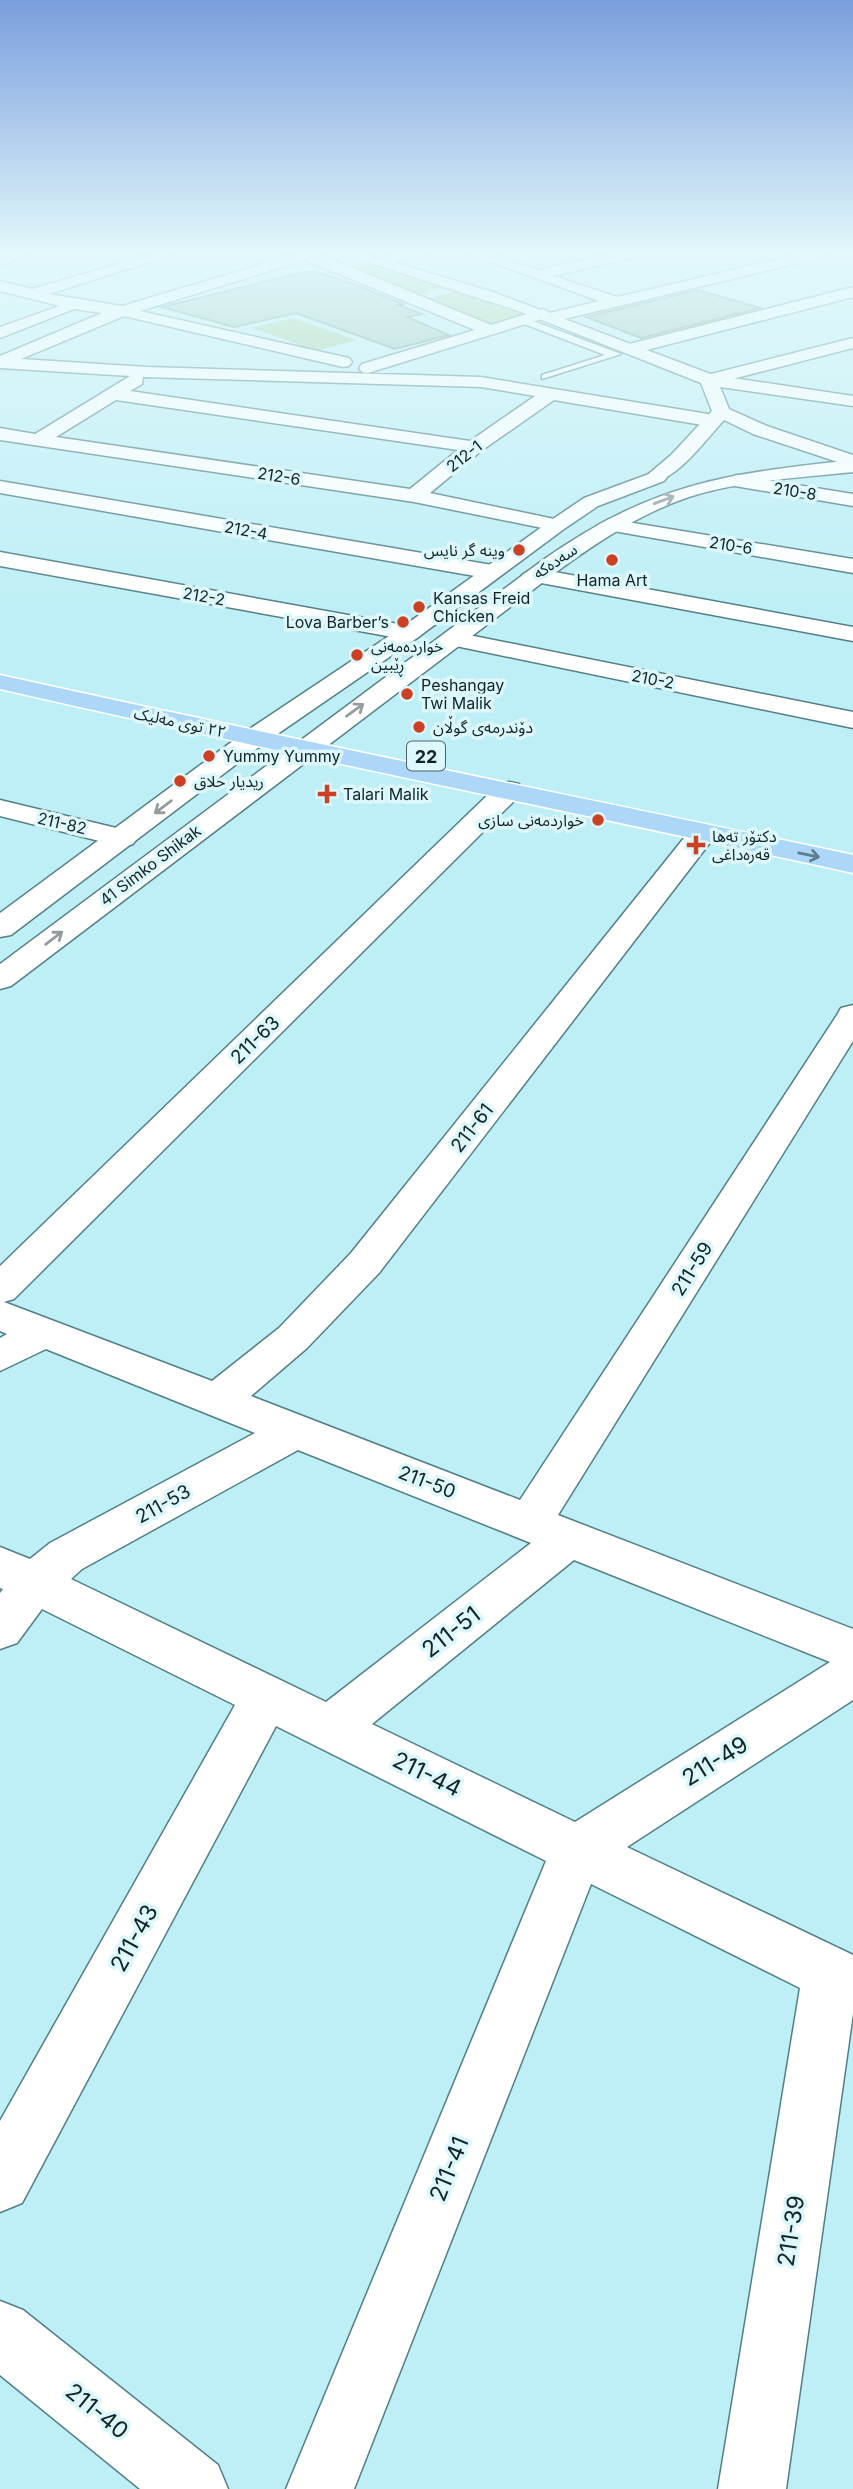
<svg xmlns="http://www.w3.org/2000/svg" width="853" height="2489" viewBox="0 0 853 2489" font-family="Inter,'Noto Sans Arabic',sans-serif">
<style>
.green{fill:#9ccb8e}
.building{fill:#95c0b2;stroke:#658f82;stroke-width:2}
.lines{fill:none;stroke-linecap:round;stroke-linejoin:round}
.service-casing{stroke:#527f86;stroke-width:3}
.minor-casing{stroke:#527f86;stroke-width:3}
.tertiary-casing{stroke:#527f86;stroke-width:3}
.secondary-casing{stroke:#527f86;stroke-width:3}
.primary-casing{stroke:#fff;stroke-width:3}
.service{fill:#fff;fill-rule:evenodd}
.minor{fill:#fff;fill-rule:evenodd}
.tertiary{fill:#fff;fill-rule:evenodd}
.secondary{fill:#fff;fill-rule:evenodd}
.primary{fill:#acd7f8;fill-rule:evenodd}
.oneway{stroke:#949c9d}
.oneway2{stroke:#5e7d8f}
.poi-dot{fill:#cc4123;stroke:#dcf8fc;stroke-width:2.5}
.labels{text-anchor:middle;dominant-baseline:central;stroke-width:7;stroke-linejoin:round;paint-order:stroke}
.far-street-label{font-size:16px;fill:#112326;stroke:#dcf8fc}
.far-poi-label{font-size:16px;fill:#112326;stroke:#dcf8fc;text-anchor:start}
.shield{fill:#dcf8fc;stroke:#4e6366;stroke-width:2}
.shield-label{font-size:18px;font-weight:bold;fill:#112326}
.street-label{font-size:19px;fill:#112326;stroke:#dcf8fc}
.near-street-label{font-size:23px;fill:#112326;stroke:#dcf8fc}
</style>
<rect width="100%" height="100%" fill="#bfeff6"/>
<path class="green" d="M361,264L443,288L416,295L347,267Z
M455,292L522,315L489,325L422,299Z
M292,318L357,340L317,351L252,328Z"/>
<path class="building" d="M304,272H317L356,285L403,304L398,305L422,314L407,317L449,335L395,349L296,313L234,327L162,307Z
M698,290L760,308L641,338L586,317Z"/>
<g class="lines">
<g class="service-casing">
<path id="service" d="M519,318H525L621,354L542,379V375L605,355L519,322Z"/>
</g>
<g class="minor-casing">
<path id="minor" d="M8,254H30L0,265V256Z
M153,254H175L49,294L122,306L296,254H319L491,325L543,309L550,313L599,301L469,254H490L538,270L612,254H638L636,257L554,276L617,297L801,254H826L819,258L552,322L545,318L368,373L362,372L359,368L362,364L475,330L305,260L140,311L349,358L352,362L349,366L343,367L124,316L21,359L147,367L481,377L714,415L723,421L714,427L554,400L481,451L430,493L564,521L568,525L557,531L414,502L0,440V428L35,434L130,376L0,368V356L102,313L74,309L0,338V327L60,306L0,291V281L32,289ZM143,377L481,387L535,396L470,441L130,391L142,384ZM116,400L458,450L410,489L56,437Z
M398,254H426L380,266L373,262Z
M853,287V297L635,353L627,348L629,344Z
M853,338V348L709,385L700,380L703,376Z
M736,475L853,494V506L729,485L726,481Z
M0,481L492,565L503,572L492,579L0,493Z
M609,519L853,559V573L602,529L598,525Z
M0,552L409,626L417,628L421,633L417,638L409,640L0,566Z
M533,568L853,627V641L525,580L522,575Z
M454,632L853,712V728L446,644L442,639L446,634Z
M509,782L519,784L523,790L519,796L14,1299L4,1302L212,1381L279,1328L351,1253L692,828L702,825L712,828L716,834L712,840L379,1273L307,1348L251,1396L520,1500L837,1015L841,1008L853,1005V1041L558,1515L853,1629V1700L627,1847L853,1955V2013L786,2489H718L800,1988L591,1884L354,2489H286L546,1861L276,1726L22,2203L0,2212V2121L235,1705L42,1609L17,1643L0,1649V1593L3,1589L0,1588V1547L30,1559L50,1543L255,1433L46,1349L0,1371V1338L7,1334L0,1331V1266L499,784ZM298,1450L531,1543L326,1702L71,1579L82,1569ZM574,1560L830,1662L575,1822L372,1724Z
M0,800L133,832L137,838L133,844L123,847L0,816Z
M0,2301L23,2310L218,2465L228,2489H140L0,2375Z"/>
</g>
<g class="tertiary-casing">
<path id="tertiary" d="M343,254H366L493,292L713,375L853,396V406L720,387L729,409L767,426L853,455V467L753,434L724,420C708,437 672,487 648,481L645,477L671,455L712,411L701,383L527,314Z"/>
</g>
<g class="secondary-casing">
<path id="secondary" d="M853,460V472C799,478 741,480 689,497C641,513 599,541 559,570L11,986L0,989V964L543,560C653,483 723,474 853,460Z
M657,471L667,477L664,481L598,506L564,529L417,638L263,744L11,935L0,937V913L245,732L401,628L550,521L584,498Z"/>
</g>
<g class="primary-casing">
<path id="primary" d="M0,675C284,738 569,795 853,855V873C569,811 284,754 0,689Z"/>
</g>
<use href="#service" class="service"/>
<use href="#minor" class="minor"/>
<use href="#tertiary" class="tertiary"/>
<use href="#secondary" class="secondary"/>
<use href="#primary" class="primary"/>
</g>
<defs><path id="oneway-shaft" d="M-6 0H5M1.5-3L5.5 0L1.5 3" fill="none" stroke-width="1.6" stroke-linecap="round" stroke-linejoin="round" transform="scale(1.75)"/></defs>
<g class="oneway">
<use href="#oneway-shaft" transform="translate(664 500) rotate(-20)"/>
<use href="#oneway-shaft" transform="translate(355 710) rotate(-36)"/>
<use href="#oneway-shaft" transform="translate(163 807) rotate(143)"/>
<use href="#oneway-shaft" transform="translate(54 938) rotate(-37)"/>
</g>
<use class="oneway2" href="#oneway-shaft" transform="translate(809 855) rotate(12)"/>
<linearGradient id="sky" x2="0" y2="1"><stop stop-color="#7a9edd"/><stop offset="0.42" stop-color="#e2f8fb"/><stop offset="1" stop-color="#e2f8fb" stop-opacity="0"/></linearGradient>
<rect width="853" height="602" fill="url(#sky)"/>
<g class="poi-dot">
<circle cx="519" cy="550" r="7"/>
<circle cx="612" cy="560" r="7"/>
<circle cx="419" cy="607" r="7"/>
<circle cx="403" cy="622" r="7"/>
<circle cx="357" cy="655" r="7"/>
<circle cx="407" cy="694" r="7"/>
<circle cx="419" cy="727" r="7"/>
<circle cx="209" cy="756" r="7"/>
<circle cx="180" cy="781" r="7"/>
<path d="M323.5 783.5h7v7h7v7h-7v7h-7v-7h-7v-7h7z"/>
<circle cx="598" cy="820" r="7"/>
<path d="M692.5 834.5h7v7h7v7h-7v7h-7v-7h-7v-7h7z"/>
</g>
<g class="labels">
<g class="far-street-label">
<text transform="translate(464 456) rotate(-38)">212-1</text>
<text transform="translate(279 476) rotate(9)">212-6</text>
<text transform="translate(795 491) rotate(9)">210-8</text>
<text transform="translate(246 530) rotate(10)">212-4</text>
<text transform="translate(731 545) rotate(9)">210-6</text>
<text transform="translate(555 561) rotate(-34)">سەدەکە</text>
<text transform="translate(204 596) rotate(10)">212-2</text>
<text transform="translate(653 679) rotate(11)">210-2</text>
<text transform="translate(180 722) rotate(12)">٢٢ توی مەلیک</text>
<text transform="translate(62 823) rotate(13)">211-82</text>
<text transform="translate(150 865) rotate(-37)">41 Simko Shikak</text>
</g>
<g class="far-poi-label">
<text x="505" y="550" text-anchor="end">وینه گر نایس</text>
<text x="612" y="580" text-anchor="middle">Hama Art</text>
<text x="433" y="598">Kansas Freid<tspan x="433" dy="18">Chicken</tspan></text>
<text x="389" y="622" text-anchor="end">Lova Barber’s</text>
<text x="371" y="646">خواردە‌مە‌نی<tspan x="371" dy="18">ڕێبین</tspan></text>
<text x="421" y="685">Peshangay<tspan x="421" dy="18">Twi Malik</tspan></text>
<text x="433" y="727">دۆندرمەی گوڵان</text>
<text x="223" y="756">Yummy Yummy</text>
<text x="194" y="781">ریدیار حلاق</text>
<text x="343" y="794">Talari Malik</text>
<text x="584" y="820" text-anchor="end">خواردمەنی سازی</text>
<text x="712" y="836">دکتۆر تەها<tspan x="712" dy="18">قەرەداغی</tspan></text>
</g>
<rect class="shield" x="407" y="741.5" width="38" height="29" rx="5"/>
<g class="shield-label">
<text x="426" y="756">22</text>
</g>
<g class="street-label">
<text transform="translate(255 1040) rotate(-44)">211-63</text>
<text transform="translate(472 1128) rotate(-52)">211-61</text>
<text transform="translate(692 1269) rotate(-58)">211-59</text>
<text transform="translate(427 1482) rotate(21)">211-50</text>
<text transform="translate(163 1504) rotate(-29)">211-53</text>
</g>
<g class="near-street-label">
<text transform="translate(451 1632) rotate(-38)">211-51</text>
<text transform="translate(715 1761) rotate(-32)">211-49</text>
<text transform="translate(427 1774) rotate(26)">211-44</text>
<text transform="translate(134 1938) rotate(-61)">211-43</text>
<text transform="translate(449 2169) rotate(-68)">211-41</text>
<text transform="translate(791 2231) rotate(-81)">211-39</text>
<text transform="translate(97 2411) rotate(39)">211-40</text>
</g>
</g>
</svg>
